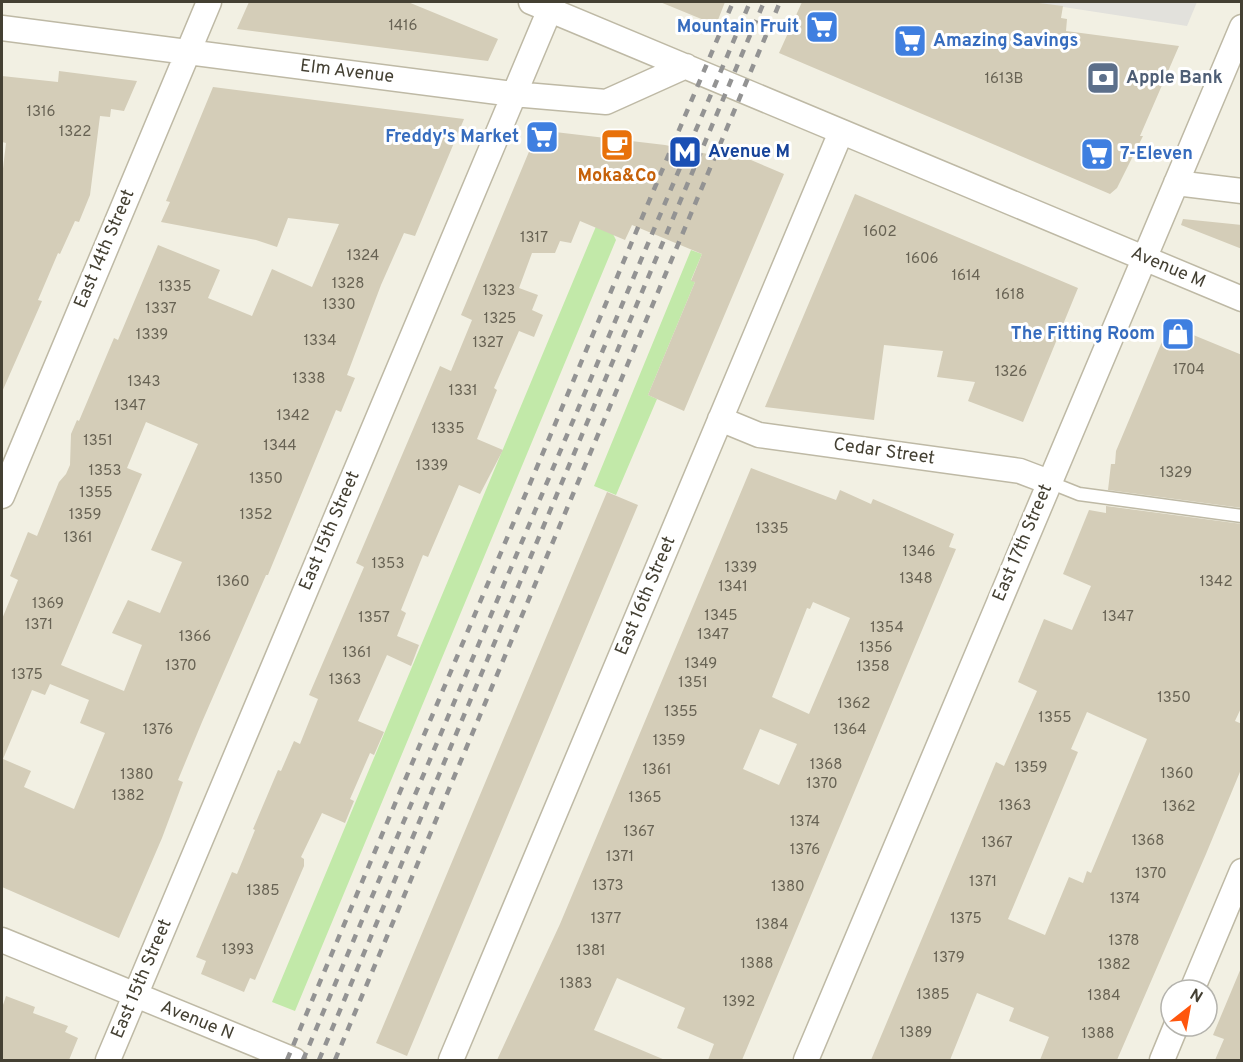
<svg xmlns="http://www.w3.org/2000/svg" width="1243" height="1062" viewBox="0 0 1243 1062" font-family="Overpass,sans-serif">
<style>
.green{fill:#c2e9a9}
.parking{fill:#e2e1dc}
.building{fill:#d4cdb8;fill-rule:evenodd}
.lines{fill:none;stroke-linecap:round;stroke-linejoin:round}
.service-casing{stroke:#beb9a5;stroke-width:15}
.minor-casing{stroke:#beb9a5;stroke-width:27}
.service{stroke:#fff;stroke-width:12}
.minor{stroke:#fff;stroke-width:24}
.rail{stroke:#939393;stroke-width:4.5;stroke-dasharray:8 8;stroke-linecap:butt}
.labels{text-anchor:middle;dominant-baseline:central;stroke-width:6;stroke-linejoin:round;paint-order:stroke}
.number-label{font-size:15px;fill:#686354}
.shop-label{font-size:18px;font-weight:bold;fill:#366cbe;stroke:#fff;text-anchor:end}
.street-label{font-size:18px;fill:#444033;stroke:#fff}
.service-label{font-size:18px;font-weight:bold;fill:#4e5e75;stroke:#fff;text-anchor:start}
.transit-label{font-size:18px;font-weight:bold;fill:#164399;stroke:#fff;text-anchor:start}
.food-label{font-size:18px;font-weight:bold;fill:#c56008;stroke:#fff}
</style>
<rect width="100%" height="100%" fill="#f2f0e3"/>
<path class="green" d="M602,212L616,240L295,1011L272,1002Z
M691,250L702,254L691,280L695,282L648,395L657,399L616,495L594,486Z"/>
<path class="parking" d="M1031,2H1197L1187,26Z"/>
<path class="building" d="M249,2H408L498,39L488,61L237,29Z
M660,2H725L716,25Z
M802,2H1031L1063,6L1061,18L1067,19L1066,31L1179,46L1140,136H1143L1117,188L1110,194L779,53Z
M59,71L137,81L124,111L111,109L110,117L100,116L90,195L79,222L75,221L60,254L58,253L38,300L42,301L2,392V177L6,143L2,142V76L58,82Z
M213,87L464,119L415,236L404,233L381,285L347,375L355,378L341,412L336,410L268,575H266L202,722L178,780L183,782L162,838L119,938L2,887V619L18,580L10,576L28,532L37,536L59,482L66,474L70,465L71,434L77,420L79,421L114,338L118,340L158,245L220,270L208,298L252,316L272,269L312,287L339,224L288,218L277,247L256,240L161,222L170,202L166,201ZM146,422L198,444L151,550L182,562L160,613L128,600L112,633L142,645L124,691L61,665L142,474L127,468ZM50,684L89,700L80,723L105,733L74,809L24,787L31,771L3,759L32,690L45,695Z
M538,130L665,145L722,157L725,149L784,174L684,411L648,395L695,282L691,281L702,254L632,225L625,240L580,221L571,243L560,241L555,253H532L519,288L538,295L532,310L543,315L534,337L519,331L494,388L497,390L477,439L503,450L480,494L459,485L428,557L423,555L401,610L406,613L397,636L419,645L411,666L387,655L358,721L384,732L374,755L370,753L350,799L354,801L345,823L322,813L301,857L304,859V866L255,980L250,978L244,992L201,974L206,961L196,957L232,872L237,874L255,830L253,829L278,770L281,771L294,741L300,744L318,699L309,695L364,567L356,563L440,366L451,371L472,320L461,315Z
M855,194L1078,288L1023,422L968,401L975,382L937,377L943,351L884,345L874,420L765,407Z
M1183,219L1242,225V249L1181,225Z
M1169,325L1242,355V508L1108,490L1111,464H1115L1116,451Z
M751,468L836,500L840,490L871,504L873,499L954,534L949,547L956,549L742,1060H708L714,1044L677,1028L685,1008L617,978L594,1030L665,1060H497L560,924ZM813,602L850,618L809,714L772,697L807,608L810,609ZM760,729L797,744L779,785L743,769Z
M607,492L638,505L407,1056L376,1043Z
M1106,506L1242,524V706L1235,721L1242,724V767L1206,854L1117,1060H1040L1049,1037L1009,1021L1014,1008L977,993L950,1060H871L996,762L1004,766L1037,691L1018,682L1044,619L1072,630L1091,586L1063,574L1089,510L1106,513ZM1087,712L1147,739L1091,873L1087,871L1083,883L1069,877L1045,935L1008,919L1078,752L1071,749Z
M1241,968L1242,1060H1215L1224,1039L1213,1035Z
M6,996L35,1007L33,1013L68,1026L65,1032L78,1038L69,1060H2V1008Z"/>
<g class="lines">
<g class="service-casing">
<path id="service" d="M1049,482L1079,494L1242,516"/>
</g>
<g class="minor-casing">
<path id="minor" d="M531,2L1242,299
M2,28L513,94L606,102L686,66
M1176,183L1242,191
M720,419L759,435L1020,471L1049,482
M2,496L209,2
M2,940L294,1060
M1192,990L1242,871
M108,1060L553,2
M451,1060L841,132
M806,1060L1242,27
M1162,1060L1176,1026"/>
</g>
<use href="#service" class="service"/>
<use href="#minor" class="minor"/>
<path class="rail" d="M287,1060L733,2
M303,1060L750,2
M319,1060L764,2
M335,1060L780,2"/>
</g>
<defs>
<g id="supermarket-square" transform="scale(1.725)"><rect x="-9" y="-9" width="18" height="18" rx="4" fill="#3f7fe0" stroke="#fff"/><path d="M-6-5.5h2.5l.6 2H6L4.5 2H-2.5L-4.4-4H-6ZM-1.5 3.2a1.3 1.3 0 1 0 .1 0ZM3 3.2a1.3 1.3 0 1 0 .1 0Z" fill="#fff"/></g>
<g id="bank-square" transform="scale(1.725)"><rect x="-9" y="-9" width="18" height="18" rx="4" fill="#5c6f8a" stroke="#fff"/><path d="M-6-4H6V4H-6ZM0-2.3a2.3 2.3 0 1 0 0 4.6a2.3 2.3 0 1 0 0-4.6Z" fill="#fff"/></g>
<g id="cafe-square" transform="scale(1.725)"><rect x="-9" y="-9" width="18" height="18" rx="4" fill="#e8710a" stroke="#fff"/><path d="M-5.5-4.5H6V0H3Q3 3.5 0 3.5H-2.5Q-5.5 3.5-5.5 0ZM3-3.2v2h1.7v-2ZM-6 4.5H4V6H-6Z" fill="#fff"/></g>
<g id="metro-square" transform="scale(1.725)"><rect x="-9" y="-9" width="18" height="18" rx="4" fill="#1a4fb4" stroke="#fff"/><path d="M-5.5 5V-5H-3L0 0L3-5H5.5V5H3V-.5L0 4L-3-.5V5Z" fill="#fff"/></g>
<g id="shop-square" transform="scale(1.725)"><rect x="-9" y="-9" width="18" height="18" rx="4" fill="#3f7fe0" stroke="#fff"/><path d="M-5-2.5h2.3a2.7 3.5 0 0 1 5.4 0H5L5.5 6h-11ZM-1.5-2.5h3a1.5 2.3 0 0 0-3 0Z" fill="#fff"/></g>
</defs>
<g fill-rule="evenodd">
<use href="#supermarket-square" x="822" y="27"/>
<use href="#supermarket-square" x="910" y="41"/>
<use href="#bank-square" x="1103" y="78"/>
<use href="#supermarket-square" x="542" y="137"/>
<use href="#cafe-square" x="617" y="145"/>
<use href="#metro-square" x="685" y="152"/>
<use href="#supermarket-square" x="1097" y="154"/>
<use href="#shop-square" x="1178" y="334"/>
</g>
<g class="labels">
<g class="number-label">
<text x="403" y="26">1416</text>
<text x="1004" y="79">1613B</text>
<text x="41" y="112">1316</text>
<text x="75" y="132">1322</text>
<text x="880" y="232">1602</text>
<text x="534" y="238">1317</text>
<text x="363" y="256">1324</text>
<text x="922" y="259">1606</text>
<text x="966" y="276">1614</text>
<text x="348" y="284">1328</text>
<text x="175" y="287">1335</text>
<text x="499" y="291">1323</text>
<text x="1010" y="295">1618</text>
<text x="339" y="305">1330</text>
<text x="161" y="309">1337</text>
<text x="500" y="319">1325</text>
<text x="152" y="335">1339</text>
<text x="320" y="341">1334</text>
<text x="488" y="343">1327</text>
<text x="1189" y="370">1704</text>
<text x="1011" y="372">1326</text>
<text x="309" y="379">1338</text>
<text x="144" y="382">1343</text>
<text x="463" y="391">1331</text>
<text x="130" y="406">1347</text>
<text x="293" y="416">1342</text>
<text x="448" y="429">1335</text>
<text x="98" y="441">1351</text>
<text x="280" y="446">1344</text>
<text x="432" y="466">1339</text>
<text x="105" y="471">1353</text>
<text x="1176" y="473">1329</text>
<text x="266" y="479">1350</text>
<text x="96" y="493">1355</text>
<text x="85" y="515">1359</text>
<text x="256" y="515">1352</text>
<text x="772" y="529">1335</text>
<text x="78" y="538">1361</text>
<text x="919" y="552">1346</text>
<text x="388" y="564">1353</text>
<text x="741" y="568">1339</text>
<text x="916" y="579">1348</text>
<text x="233" y="582">1360</text>
<text x="1216" y="582">1342</text>
<text x="733" y="587">1341</text>
<text x="48" y="604">1369</text>
<text x="721" y="616">1345</text>
<text x="1118" y="617">1347</text>
<text x="374" y="618">1357</text>
<text x="39" y="625">1371</text>
<text x="887" y="628">1354</text>
<text x="713" y="635">1347</text>
<text x="195" y="637">1366</text>
<text x="876" y="648">1356</text>
<text x="357" y="653">1361</text>
<text x="701" y="664">1349</text>
<text x="181" y="666">1370</text>
<text x="873" y="667">1358</text>
<text x="27" y="675">1375</text>
<text x="345" y="680">1363</text>
<text x="693" y="683">1351</text>
<text x="1174" y="698">1350</text>
<text x="854" y="704">1362</text>
<text x="681" y="712">1355</text>
<text x="1055" y="718">1355</text>
<text x="158" y="730">1376</text>
<text x="850" y="730">1364</text>
<text x="669" y="741">1359</text>
<text x="826" y="765">1368</text>
<text x="1031" y="768">1359</text>
<text x="657" y="770">1361</text>
<text x="1177" y="774">1360</text>
<text x="137" y="775">1380</text>
<text x="822" y="784">1370</text>
<text x="128" y="796">1382</text>
<text x="645" y="798">1365</text>
<text x="1015" y="806">1363</text>
<text x="1179" y="807">1362</text>
<text x="805" y="822">1374</text>
<text x="639" y="832">1367</text>
<text x="1148" y="841">1368</text>
<text x="997" y="843">1367</text>
<text x="805" y="850">1376</text>
<text x="620" y="857">1371</text>
<text x="1151" y="874">1370</text>
<text x="983" y="882">1371</text>
<text x="608" y="886">1373</text>
<text x="788" y="887">1380</text>
<text x="263" y="891">1385</text>
<text x="1125" y="899">1374</text>
<text x="606" y="919">1377</text>
<text x="966" y="919">1375</text>
<text x="772" y="925">1384</text>
<text x="1124" y="941">1378</text>
<text x="238" y="950">1393</text>
<text x="591" y="951">1381</text>
<text x="949" y="958">1379</text>
<text x="757" y="964">1388</text>
<text x="1114" y="965">1382</text>
<text x="576" y="984">1383</text>
<text x="933" y="995">1385</text>
<text x="1104" y="996">1384</text>
<text x="739" y="1002">1392</text>
<text x="916" y="1033">1389</text>
<text x="1098" y="1034">1388</text>
</g>
<g class="shop-label">
<text x="799" y="27">Mountain Fruit</text>
<text x="933" y="41" text-anchor="start">Amazing Savings</text>
<text x="519" y="137">Freddy's Market</text>
<text x="1120" y="154" text-anchor="start">7-Eleven</text>
<text x="1155" y="334">The Fitting Room</text>
</g>
<g class="street-label">
<text transform="translate(347 72) rotate(7)">Elm Avenue</text>
<text transform="translate(105 249) rotate(-67)">East 14th Street</text>
<text transform="translate(1168 268) rotate(23)">Avenue M</text>
<text transform="translate(884 452) rotate(8)">Cedar Street</text>
<text transform="translate(330 531) rotate(-67)">East 15th Street</text>
<text transform="translate(1023 543) rotate(-67)">East 17th Street</text>
<text transform="translate(646 596) rotate(-67)">East 16th Street</text>
<text transform="translate(142 979) rotate(-67)">East 15th Street</text>
<text transform="translate(197 1021) rotate(22)">Avenue N</text>
</g>
<g class="service-label">
<text x="1126" y="78">Apple Bank</text>
</g>
<g class="transit-label">
<text x="708" y="152">Avenue M</text>
</g>
<g class="food-label">
<text x="617" y="176">Moka&amp;Co</text>
</g>
</g>
<rect width="1243" height="1062" fill="none" stroke="#444033" stroke-width="6"/>
<g transform="translate(1189 1008) rotate(31)"><circle r="28" fill="#ffffff" stroke="#b4b3ad" stroke-width="1.5"/>
<path d="M0-4.5L10 22L0 15L-10 22Z" fill="#ff560d"/>
<text y="-9" font-size="16" font-weight="bold" text-anchor="middle" fill="#444033">N</text>
</g>
</svg>
